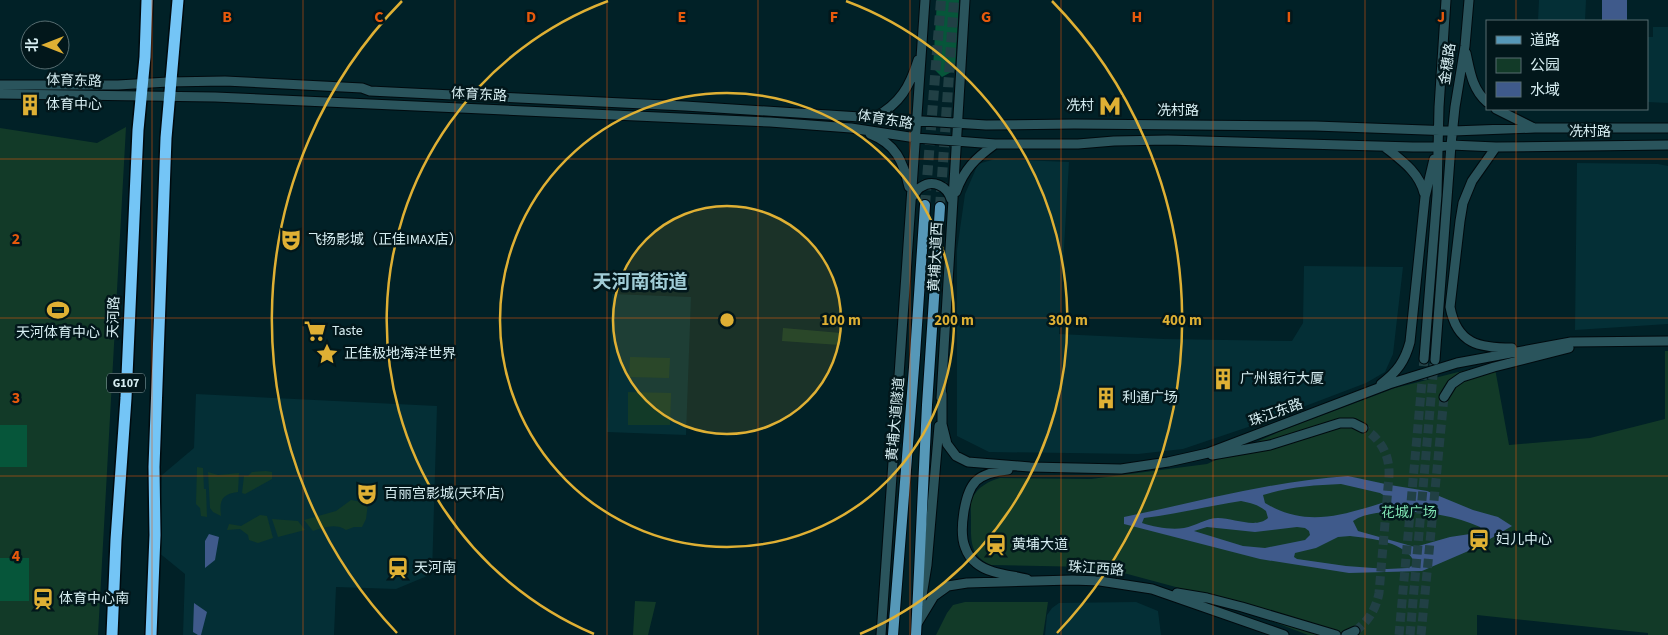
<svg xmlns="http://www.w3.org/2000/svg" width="1668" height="635" viewBox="0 0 1668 635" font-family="'Source Sans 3','Noto Sans SC',sans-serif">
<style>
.built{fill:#042f36}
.green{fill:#123a28}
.forest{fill:#06563a}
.water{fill:#3f5a8b;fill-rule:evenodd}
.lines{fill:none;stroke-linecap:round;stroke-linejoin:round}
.secondary-tunnel{stroke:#214045;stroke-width:9;stroke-dasharray:9 4.5;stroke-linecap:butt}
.primary-tunnel{stroke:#214045;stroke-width:10;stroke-dasharray:10 5;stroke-linecap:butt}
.secondary-casing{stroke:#000a0e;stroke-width:11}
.primary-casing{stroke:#000a0e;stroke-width:12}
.highway-casing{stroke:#000a0e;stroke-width:14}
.secondary{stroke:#2a545c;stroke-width:9}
.primary{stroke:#5698b8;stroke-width:10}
.highway{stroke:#74c5f6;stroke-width:11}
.grid{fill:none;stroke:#e8590c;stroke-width:1;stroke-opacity:0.55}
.ring{fill:none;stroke:#dfb034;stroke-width:2.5}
.labels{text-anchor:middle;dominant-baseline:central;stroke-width:5;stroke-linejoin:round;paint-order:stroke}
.shield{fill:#02171b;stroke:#96adb1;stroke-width:1}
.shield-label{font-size:12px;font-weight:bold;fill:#d6edf1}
.street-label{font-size:14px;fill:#d6edf1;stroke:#02171b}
.poi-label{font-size:14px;fill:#d6edf1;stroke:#02171b;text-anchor:start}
.park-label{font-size:14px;fill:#7fe2b3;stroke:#02171b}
.district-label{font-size:19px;font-weight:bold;fill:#a0ccd6;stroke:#02171b}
.grid-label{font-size:16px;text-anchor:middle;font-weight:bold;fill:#e8590c;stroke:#02171b;stroke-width:5;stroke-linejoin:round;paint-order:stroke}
.centre{fill:#dfb034;stroke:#02171b;stroke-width:2.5}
.ring-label{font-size:15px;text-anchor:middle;font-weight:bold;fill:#dfb034;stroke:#02171b;stroke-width:5;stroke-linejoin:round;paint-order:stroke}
</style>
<rect width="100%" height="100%" fill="#012127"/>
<path class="built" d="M1539,0H1586L1585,21H1538Z
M1653,27H1668V103L1647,102V37H1653Z
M995,159L1069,162L1059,334L1164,339L1292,341L1303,323L1304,266L1403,267L1393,354L1385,372L1366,383L1269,420L1183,449L1138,454L989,452L957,436V250L965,194L978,164Z
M1577,163L1658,164L1668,166V324L1575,330Z
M612,294L691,297L686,435L607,432Z
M196,394L437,406L432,574L396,589L336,587L334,635H183L185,574L158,552L162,475L194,448Z
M1136,602L1158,611L1161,635H1045L1047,615L1052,608L1059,603Z"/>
<path class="green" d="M126,127L98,635H0V128L97,143Z
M783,328L841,333L840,345L782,341Z
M1665,351H1668V635H1648V633L1477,615V635H1308L1198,593L1120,572L1090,567L991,565C969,555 971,540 971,518C971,512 970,504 972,499C977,487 989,481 1000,478L1091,479L1207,464L1281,431L1395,388L1494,363L1509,445L1590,438L1665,419Z
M630,357L670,358L669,378L629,377Z
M628,392L671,393L670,425H628Z
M197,467L203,468L204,489H206L207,517L201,516L200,508L196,504Z
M266,471L272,472V479L245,494L242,493L244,476H248L252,472Z
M208,472L218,475L239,473L238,492C222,494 219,500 221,516L213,512L210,508Z
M351,500L368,503L366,519L362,527H354L346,530C336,523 324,527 313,531L304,520L336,511Z
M260,515L267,516L273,538L258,543L249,540L248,535L240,529L227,530L229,524L241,526Z
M272,519L298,521L305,530L278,537Z
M635,601L656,602L648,635H633Z
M965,602H1048L1043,635H936L947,613L953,605Z"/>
<path class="forest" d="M937,0H959L955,70L942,77L933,68Z
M0,425H27V467H0Z
M0,558H29V601H0Z"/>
<path class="water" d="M1602,0H1627V21H1602Z
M1348,476L1390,485L1427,491L1473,510L1498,517L1512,526L1473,549L1422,571L1349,573L1260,559L1124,524V517C1198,502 1272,481 1348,476ZM1341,484L1380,493L1385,496V502C1343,515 1306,528 1265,503L1263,495C1289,487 1314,485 1341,484ZM1241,501C1251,503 1259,505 1266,511L1268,518C1256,529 1233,518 1218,518C1206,518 1196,526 1184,528C1170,530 1155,527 1142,523L1144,518C1177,514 1209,506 1241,501ZM1402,511C1428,512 1456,516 1480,527L1481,530L1470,534L1450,537L1415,547L1358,531L1353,521C1366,512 1386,512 1402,511ZM1207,527L1255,532L1297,527L1305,528L1309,531L1310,535L1305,540L1265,548L1243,546L1194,531ZM1350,536C1370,538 1408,542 1415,564L1408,568L1387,569L1346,566L1297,559L1294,557L1295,553L1316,548L1338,537Z
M209,534L219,537L215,560L205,568V541Z
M194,603L207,612L201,635H198L193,632Z"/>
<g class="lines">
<path class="secondary-tunnel" d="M1355,631C1368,622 1376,609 1379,593L1389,476C1390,455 1381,439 1363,428
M1399,635L1424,359
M1410,635L1434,364
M1421,635L1444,397"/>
<path class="primary-tunnel" d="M925,205L941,0
M940,207L954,0"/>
<g class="secondary-casing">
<path id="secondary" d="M1466,53C1470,71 1472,89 1487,102
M0,85H118L168,82L225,81L362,88L370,91L685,106L986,125L1074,124L1315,126L1453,131L1535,128H1668
M0,94L215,97L770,122L851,128L916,138L995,144H1078L1114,141L1168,140L1413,147H1438L1451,145L1496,147L1668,145
M1496,109L1532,127
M875,117C900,104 910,86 918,60
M870,134C896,144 903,161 909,187
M1385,147C1401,160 1419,172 1424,193
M1496,147L1472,181L1463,203L1460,221L1450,307C1457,344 1479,348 1512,348
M956,192C964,169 976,158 995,144
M912,197C915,194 917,189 921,187C933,179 947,186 951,199
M1424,359L1437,195L1439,107L1446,0
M1435,360L1451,145L1455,107L1465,46L1469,0
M1381,384C1397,372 1405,361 1410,342L1425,197L1434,159
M942,394V424L947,444L956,456L968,462L1030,467L1121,469L1168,462L1208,453L1389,384L1457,363L1571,342L1668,341
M1444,397L1452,384L1462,377L1494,367L1569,348
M941,398L965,0
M1212,455L1270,445L1340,423H1353L1363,428
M1008,470C996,471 985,473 976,481C964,493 959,532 965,547C967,553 971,559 976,563C989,574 1011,575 1027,579
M1177,593L1207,598L1242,607L1336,635
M921,602L927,565L939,426
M917,624L934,596L948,586L967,583L1072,580L1100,581L1152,589L1284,635
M881,635L925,0
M1346,635L1355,631"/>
</g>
<g class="primary-casing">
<path id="primary" d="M893,635L915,355L925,205
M916,635L927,405L940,207"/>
</g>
<g class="highway-casing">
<path id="highway" d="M112,635L116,540L126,398L138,130L145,57L147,0
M151,635L155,535L154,467L166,138L178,0"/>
</g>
<use href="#secondary" class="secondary"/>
<use href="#primary" class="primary"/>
<use href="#highway" class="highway"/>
</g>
<path class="grid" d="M152,0V635M303,0V635M455,0V635M607,0V635M758,0V635M910,0V635M1061,0V635M1213,0V635M1365,0V635M1516,0V21M1516,109V635M0,159H1668M0,318H1668M0,476H1668"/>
<circle cx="727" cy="320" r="114" fill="#dfb034" fill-opacity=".12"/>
<g class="ring">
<circle cx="727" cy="320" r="114"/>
<circle cx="727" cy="320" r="227"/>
<path d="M594 634A341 341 0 0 1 608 1M846 1A341 341 0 0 1 860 634"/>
<path d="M397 633A455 455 0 0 1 402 1M1052 1A455 455 0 0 1 1057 633"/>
</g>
<defs>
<g id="building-bare" transform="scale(1.725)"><path d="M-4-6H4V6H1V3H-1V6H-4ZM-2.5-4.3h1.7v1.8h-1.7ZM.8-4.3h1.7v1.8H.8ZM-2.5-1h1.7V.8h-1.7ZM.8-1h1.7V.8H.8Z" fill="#dfb034" stroke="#02171b" stroke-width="2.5" paint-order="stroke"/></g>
<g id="metro-bare" transform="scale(1.725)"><path d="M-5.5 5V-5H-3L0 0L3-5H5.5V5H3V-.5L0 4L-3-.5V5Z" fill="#dfb034" stroke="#02171b" stroke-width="2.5" paint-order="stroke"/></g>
<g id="theatre-bare" transform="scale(1.725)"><path d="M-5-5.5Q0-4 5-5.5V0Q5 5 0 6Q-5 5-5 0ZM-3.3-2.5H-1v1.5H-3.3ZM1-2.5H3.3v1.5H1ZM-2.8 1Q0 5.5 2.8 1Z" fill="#dfb034" stroke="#02171b" stroke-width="2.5" paint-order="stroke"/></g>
<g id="stadium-bare" transform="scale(1.725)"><path d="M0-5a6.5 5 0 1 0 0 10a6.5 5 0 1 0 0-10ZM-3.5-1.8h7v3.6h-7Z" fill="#dfb034" stroke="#02171b" stroke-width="2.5" paint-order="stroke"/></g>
<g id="supermarket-bare" transform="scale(1.725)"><path d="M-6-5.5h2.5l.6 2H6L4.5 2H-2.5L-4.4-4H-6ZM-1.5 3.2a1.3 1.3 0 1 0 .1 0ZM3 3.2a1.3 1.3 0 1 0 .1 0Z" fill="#dfb034" stroke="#02171b" stroke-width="2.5" paint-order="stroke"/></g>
<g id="sight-bare" transform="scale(1.725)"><path d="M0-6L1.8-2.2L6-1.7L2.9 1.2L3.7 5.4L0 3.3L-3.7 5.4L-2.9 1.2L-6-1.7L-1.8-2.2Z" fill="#dfb034" stroke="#02171b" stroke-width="2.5" paint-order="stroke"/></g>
<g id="station-bare" transform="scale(1.725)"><path d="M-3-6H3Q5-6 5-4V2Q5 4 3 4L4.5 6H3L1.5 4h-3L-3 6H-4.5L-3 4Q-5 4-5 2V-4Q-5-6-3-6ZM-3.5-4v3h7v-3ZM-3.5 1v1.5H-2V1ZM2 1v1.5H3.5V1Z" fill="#dfb034" stroke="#02171b" stroke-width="2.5" paint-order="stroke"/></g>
</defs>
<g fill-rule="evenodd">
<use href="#building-bare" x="30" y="105"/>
<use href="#metro-bare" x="1110" y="106"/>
<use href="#theatre-bare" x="291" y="240"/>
<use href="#stadium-bare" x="58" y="310"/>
<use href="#supermarket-bare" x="315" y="331"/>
<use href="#sight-bare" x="327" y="354"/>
<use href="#building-bare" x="1223" y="379"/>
<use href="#building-bare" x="1106" y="398"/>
<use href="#theatre-bare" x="367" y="494"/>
<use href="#station-bare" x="1479" y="540"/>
<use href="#station-bare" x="996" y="545"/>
<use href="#station-bare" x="398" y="568"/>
<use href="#station-bare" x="43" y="599"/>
</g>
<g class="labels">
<rect class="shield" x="107" y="373.5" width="38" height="19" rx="4"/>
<g class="shield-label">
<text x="126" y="383">G107</text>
</g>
<g class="street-label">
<text transform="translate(1448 64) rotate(-82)">金穗路</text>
<text transform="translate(74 81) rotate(2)">体育东路</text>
<text transform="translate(479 95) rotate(3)">体育东路</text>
<text x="1178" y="111">冼村路</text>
<text transform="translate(885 120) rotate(9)">体育东路</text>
<text x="1590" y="132">冼村路</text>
<text transform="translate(936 257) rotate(-87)">黄埔大道西</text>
<text transform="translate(114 317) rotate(-88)">天河路</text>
<text transform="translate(1276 413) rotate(-20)">珠江东路</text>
<text transform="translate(896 419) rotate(-85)">黄埔大道隧道</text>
<text transform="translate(1096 569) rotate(4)">珠江西路</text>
</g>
<g class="poi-label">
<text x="46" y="105">体育中心</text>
<text x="1094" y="106" text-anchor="end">冼村</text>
<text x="308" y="240">飞扬影城（正佳IMAX店）</text>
<text x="332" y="331">Taste</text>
<text x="58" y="333" text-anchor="middle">天河体育中心</text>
<text x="344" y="354">正佳极地海洋世界</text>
<text x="1240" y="379">广州银行大厦</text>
<text x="1122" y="398">利通广场</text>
<text x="384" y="494">百丽宫影城(天环店)</text>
<text x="1496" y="540">妇儿中心</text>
<text x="1012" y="545">黄埔大道</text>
<text x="414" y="568">天河南</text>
<text x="59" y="599">体育中心南</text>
</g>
<g class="park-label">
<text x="1409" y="513">花城广场</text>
</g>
<g class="district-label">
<text x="640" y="282">天河南街道</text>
</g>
</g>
<g class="grid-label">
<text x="227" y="22">B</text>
<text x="379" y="22">C</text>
<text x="531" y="22">D</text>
<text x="682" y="22">E</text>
<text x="834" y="22">F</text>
<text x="986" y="22">G</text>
<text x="1137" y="22">H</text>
<text x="1289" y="22">I</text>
<text x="1441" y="22">J</text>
<text x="16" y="244">2</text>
<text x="16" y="403">3</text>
<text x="16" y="561">4</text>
</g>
<circle cx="727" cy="320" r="8" class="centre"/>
<g class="ring-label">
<text x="841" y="325">100 m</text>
<text x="954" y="325">200 m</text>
<text x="1068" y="325">300 m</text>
<text x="1182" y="325">400 m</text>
</g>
<rect x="1486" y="20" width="162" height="90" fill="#02171b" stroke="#576d71"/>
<rect x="1496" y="36" width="25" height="8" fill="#5698b8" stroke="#576d71"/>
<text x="1530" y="45" font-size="15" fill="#d6edf1">道路</text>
<rect x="1496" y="58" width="25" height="15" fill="#123a28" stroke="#576d71"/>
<text x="1530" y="70" font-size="15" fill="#d6edf1">公园</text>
<rect x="1496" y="82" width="25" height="15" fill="#3f5a8b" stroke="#576d71"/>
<text x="1530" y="95" font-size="15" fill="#d6edf1">水域</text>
<g transform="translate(45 45) rotate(270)"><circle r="24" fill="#02171b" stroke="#576d71"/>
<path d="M0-4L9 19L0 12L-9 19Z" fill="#dfb034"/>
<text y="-8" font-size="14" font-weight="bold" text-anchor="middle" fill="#d6edf1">北</text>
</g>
</svg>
